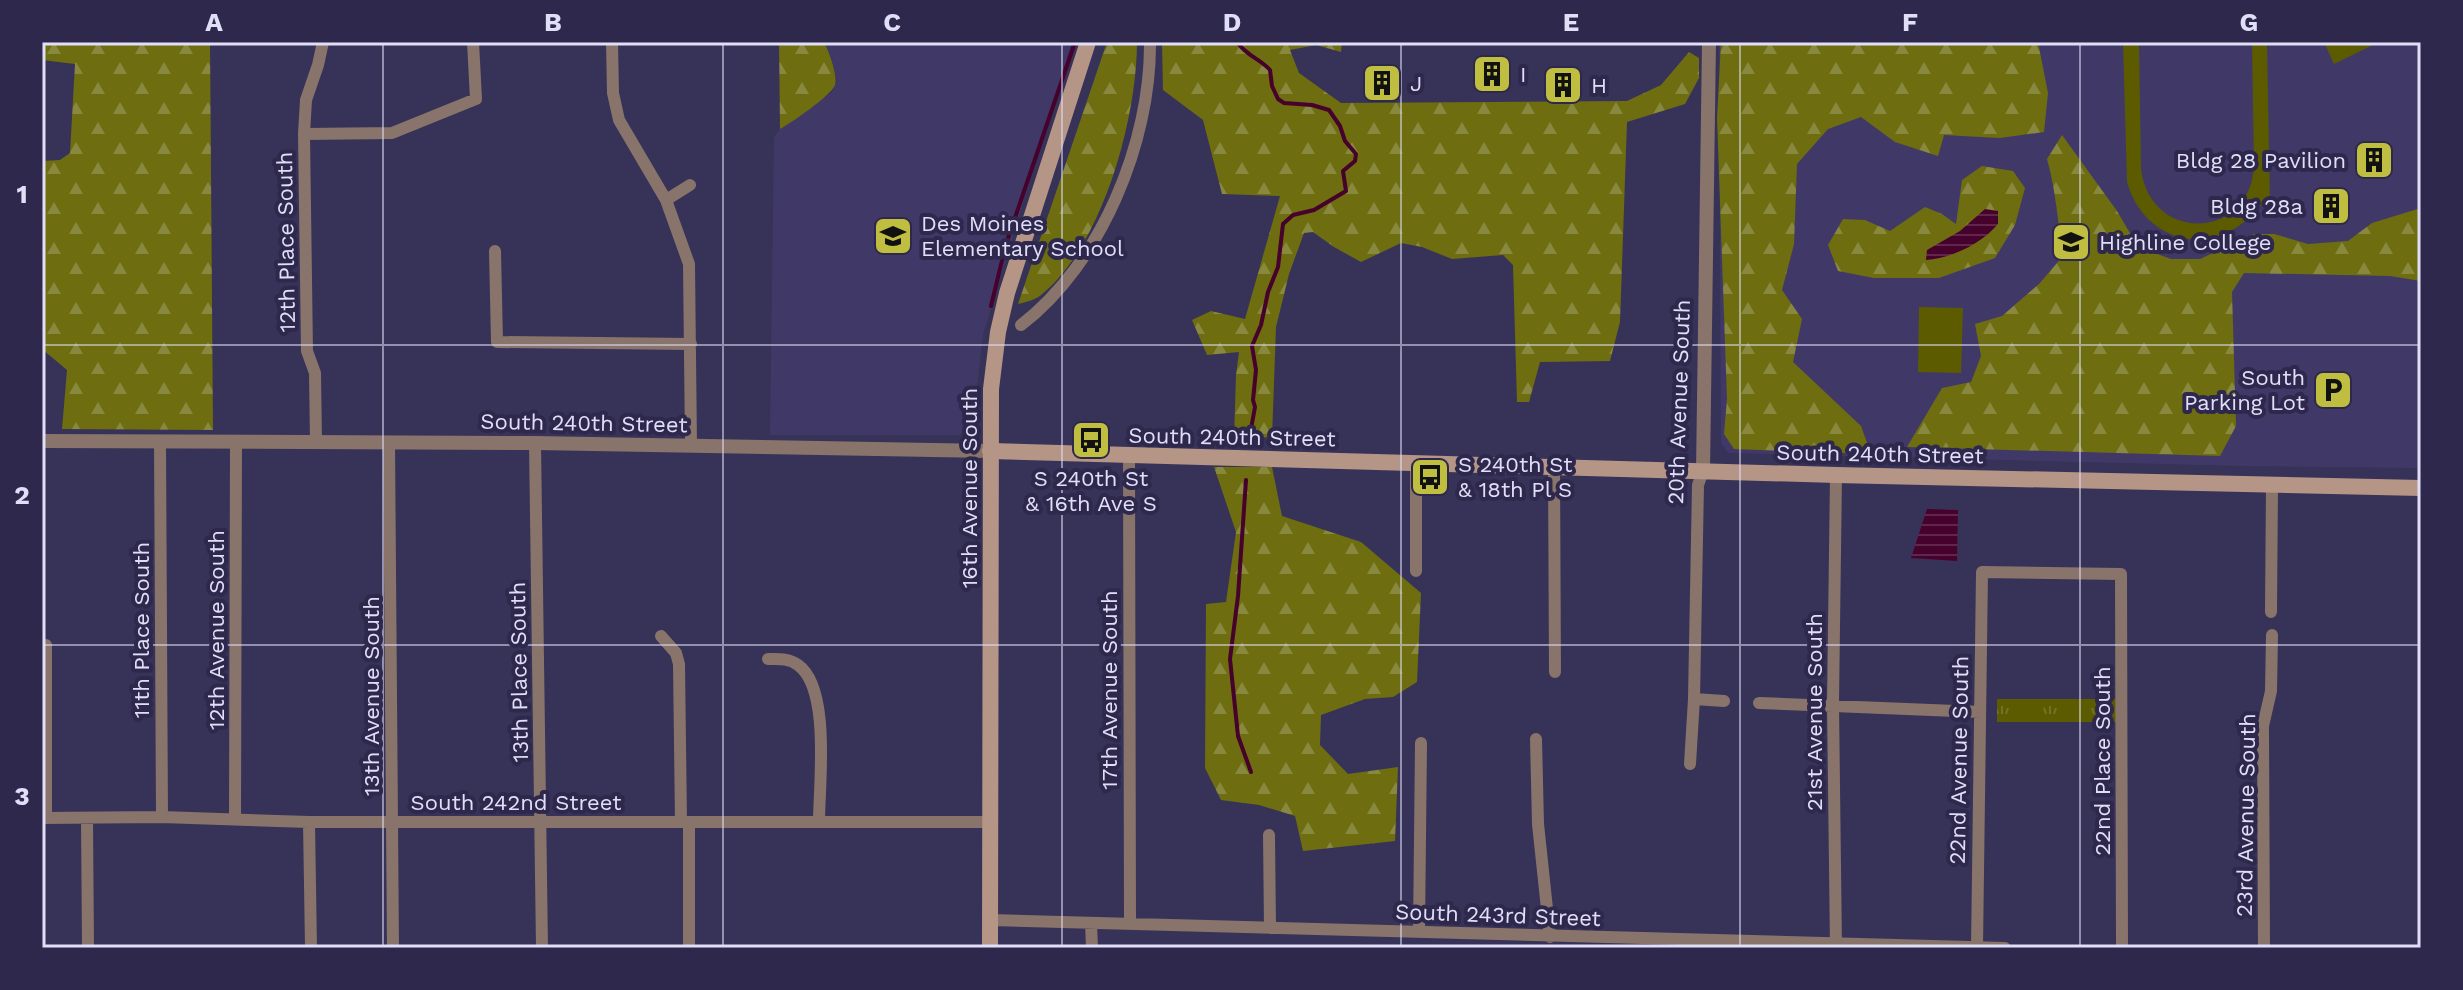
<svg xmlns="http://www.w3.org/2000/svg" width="2463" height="990" viewBox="0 0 2463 990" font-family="'Work Sans',sans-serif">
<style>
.built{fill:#403967}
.forest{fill:url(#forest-firs)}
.park{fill:url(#park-tufts)}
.garden{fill:#5c5b00}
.water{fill:url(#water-rules)}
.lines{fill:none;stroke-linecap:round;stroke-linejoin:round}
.stream{stroke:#46012c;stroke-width:4}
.minor{stroke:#88746a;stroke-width:12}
.tertiary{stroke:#88746a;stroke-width:14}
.secondary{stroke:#b59585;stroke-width:16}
.grid{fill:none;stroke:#e1dff8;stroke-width:2;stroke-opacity:0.55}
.labels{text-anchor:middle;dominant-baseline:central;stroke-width:8;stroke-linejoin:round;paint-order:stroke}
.poi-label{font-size:22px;fill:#e1dff8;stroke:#2e284d;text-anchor:start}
.street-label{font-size:22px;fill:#e1dff8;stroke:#2e284d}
.neatline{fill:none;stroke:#e1dff8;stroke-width:3}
.grid-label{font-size:26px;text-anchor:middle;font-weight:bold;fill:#e1dff8}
</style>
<defs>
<pattern id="forest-firs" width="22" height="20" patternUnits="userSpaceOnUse" patternTransform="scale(2)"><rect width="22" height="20" fill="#6e6d0f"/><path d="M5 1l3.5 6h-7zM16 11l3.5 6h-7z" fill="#89883f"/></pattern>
<pattern id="park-tufts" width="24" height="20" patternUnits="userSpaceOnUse" patternTransform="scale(2)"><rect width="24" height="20" fill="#5c5b00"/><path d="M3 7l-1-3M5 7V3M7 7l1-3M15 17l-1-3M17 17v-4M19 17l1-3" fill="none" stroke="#737226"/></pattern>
<pattern id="water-rules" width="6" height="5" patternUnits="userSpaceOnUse" patternTransform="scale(2)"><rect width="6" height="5" fill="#46012c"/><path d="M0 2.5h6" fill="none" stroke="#60264b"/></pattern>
</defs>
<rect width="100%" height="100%" fill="#373258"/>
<path class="built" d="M824,42H1072L983,335L972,427L959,435H770L774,137L780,129L831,93L837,81L831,57Z
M1719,42H2421V468L2244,466L1728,453L1721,443Z"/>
<path class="forest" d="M42,42H210L213,430L62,429L67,370L42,349V161L60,160L70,153L75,64L42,60Z
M779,42H824C829,51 838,76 835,85C832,95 791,123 780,129Z
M1107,42H1137C1137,118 1103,245 1041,295C1035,300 1026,302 1018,304Z
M1162,42H1342L1341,52L1316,45L1290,50L1299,73L1341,103L1627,101L1661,85L1689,52L1699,58V78L1685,104L1627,122L1620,322L1610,361L1540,362L1529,402H1517L1513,265L1503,255L1452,259L1422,247L1401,243L1361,262L1334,247L1313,232L1304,233L1289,274L1276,327L1272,437L1234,439L1236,375L1239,352L1207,355L1192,320L1211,311L1245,319L1280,196L1222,194L1203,120L1163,90Z
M1721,42H2038L2048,93L2044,132L2000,138L1944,135L1938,156L1895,142L1861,117L1828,129L1797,164L1794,244L1782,290L1802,319L1793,362L1861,426L1871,454L1734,449L1724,434L1727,399L1717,118Z
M2062,135L2117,211L2138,247L2171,259H2200L2254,234H2274L2308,244L2348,241L2372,223L2421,208V281L2390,276L2244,273L2232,292L2236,426L2220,456L1907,447L1942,388L1971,382L1981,356L1975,324L2002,316L2039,284L2063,256C2058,223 2056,191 2047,159Z
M1982,166L2013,171L2025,188L2015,225L1995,258L1939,278H1874L1838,271L1828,245L1843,219L1865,220L1890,231L1925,207L1942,214L1956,224L1962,180Z
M1214,467H1272L1282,516L1361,542L1421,593L1417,682L1393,697L1365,699L1321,715L1320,745L1348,774L1398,767L1395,841L1303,851L1295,816L1259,805L1221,800L1205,768L1206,604L1226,602L1236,532Z"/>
<path class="park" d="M1997,699H2117V722H1997Z"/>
<path class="garden" d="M2123,42H2139L2141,169C2150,243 2249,241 2254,167L2252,42H2267L2270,206H2259C2219,260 2145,246 2127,182Z
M2324,42H2379L2334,64Z
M1919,307L1963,308L1961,373L1918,372Z"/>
<path class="water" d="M1985,209L1998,211V224C1981,244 1952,258 1926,260L1927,250L1960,231Z
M1927,509L1958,510L1957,561L1911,558Z"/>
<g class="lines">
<path class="stream" d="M1237,42C1248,57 1259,58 1270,70L1272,86L1278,99L1284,103L1312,105L1329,110L1340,126L1345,141L1356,154L1355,161L1343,171L1346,191L1314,210L1293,215L1283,224L1278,267L1268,292L1261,325L1252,346L1256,370L1253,400L1255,407L1249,440
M991,306L1006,244L1075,42
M1246,480L1238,596L1230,659L1238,736L1251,772"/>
<path class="minor" d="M612,42L613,93L619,120L666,200L689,264L691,446
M304,134L392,133L476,99L473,42
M666,200L690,185
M495,251L497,342L691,344
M1021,325C1101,264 1151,142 1150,42
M160,442L162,817
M316,442L315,373L307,351L304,134L306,100L318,65L323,42
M389,443L393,948
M535,443L542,948
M1129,456L1130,924
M1554,466L1555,672
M1416,571V463
M2271,612L2272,485
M661,636L676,653L679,664L681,822
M46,645V818
M768,659C778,659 789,658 798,665C831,688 819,785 819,822
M1694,699L1724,701
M1759,703L1980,712
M1536,739L1538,824L1550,937
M1690,764L1694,699L1698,485L1703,471
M42,818L162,817L309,822H991
M235,818L236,442
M87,819L88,948
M309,822L311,948
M689,822V948
M1269,835L1270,928
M990,920L2005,948
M1091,923L1092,948
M1419,932L1421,743
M1836,948L1833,704L1836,475
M1977,948L1982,572L2121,574L2122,948
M2264,948L2263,726L2271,691L2272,635"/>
<path class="tertiary" d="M42,441L535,443L990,451
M1703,471L1709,42"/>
<path class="secondary" d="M990,451L1836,475L2421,488
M990,948L991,389L998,332L1007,293L1088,42"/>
</g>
<path class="grid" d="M383,42V948M723,42V948M1062,42V948M1401,42V948M1740,42V948M2080,42V948M42,345H2421M42,645H2421"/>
<defs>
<g id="building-square" transform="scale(2)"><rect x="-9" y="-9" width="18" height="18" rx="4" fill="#bfbe41" stroke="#2e284d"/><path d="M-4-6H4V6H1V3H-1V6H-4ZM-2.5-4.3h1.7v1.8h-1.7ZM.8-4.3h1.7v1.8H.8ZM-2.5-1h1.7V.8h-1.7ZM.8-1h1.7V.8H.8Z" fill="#111"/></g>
<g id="school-square" transform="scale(2)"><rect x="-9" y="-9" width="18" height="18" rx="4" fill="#bfbe41" stroke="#2e284d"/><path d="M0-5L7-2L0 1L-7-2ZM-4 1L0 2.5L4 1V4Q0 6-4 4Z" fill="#111"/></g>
<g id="university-square" transform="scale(2)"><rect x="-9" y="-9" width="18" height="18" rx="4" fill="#bfbe41" stroke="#2e284d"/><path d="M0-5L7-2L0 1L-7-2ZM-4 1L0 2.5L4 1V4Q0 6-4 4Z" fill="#111"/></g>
<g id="parking-square" transform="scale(2)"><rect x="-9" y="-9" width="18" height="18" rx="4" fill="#bfbe41" stroke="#2e284d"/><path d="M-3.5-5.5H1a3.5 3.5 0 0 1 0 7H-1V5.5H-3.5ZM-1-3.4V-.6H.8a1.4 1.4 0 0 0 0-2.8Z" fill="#111"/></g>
<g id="bus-square" transform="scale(2)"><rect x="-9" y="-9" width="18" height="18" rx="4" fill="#bfbe41" stroke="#2e284d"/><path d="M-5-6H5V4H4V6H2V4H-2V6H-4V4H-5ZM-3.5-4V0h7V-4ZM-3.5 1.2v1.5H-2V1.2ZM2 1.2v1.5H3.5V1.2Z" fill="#111"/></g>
</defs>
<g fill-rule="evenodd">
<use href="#building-square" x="1492" y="74"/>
<use href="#building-square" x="1382" y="83"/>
<use href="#building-square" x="1563" y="85"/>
<use href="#building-square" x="2374" y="160"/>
<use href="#building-square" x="2331" y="206"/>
<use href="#school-square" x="893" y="236"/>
<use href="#university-square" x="2071" y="242"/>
<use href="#parking-square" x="2333" y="390"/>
<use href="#bus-square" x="1091" y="440"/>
<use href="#bus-square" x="1430" y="477"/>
</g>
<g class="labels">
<g class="poi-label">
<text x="1520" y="74">I</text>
<text x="1410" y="83">J</text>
<text x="1591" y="85">H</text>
<text x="2346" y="160" text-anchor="end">Bldg 28 Pavilion</text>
<text x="2303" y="206" text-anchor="end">Bldg 28a</text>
<text x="921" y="223">Des Moines<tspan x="921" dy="25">Elementary School</tspan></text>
<text x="2099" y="242">Highline College</text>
<text x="2305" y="377" text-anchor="end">South<tspan x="2305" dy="25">Parking Lot</tspan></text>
<text x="1458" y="464">S 240th St<tspan x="1458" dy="25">&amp; 18th Pl S</tspan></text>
<text x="1091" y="478" text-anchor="middle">S 240th St<tspan x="1091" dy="25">&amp; 16th Ave S</tspan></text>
</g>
<g class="street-label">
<text transform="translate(286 242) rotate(-91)">12th Place South</text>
<text transform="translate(1679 402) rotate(-88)">20th Avenue South</text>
<text transform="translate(584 423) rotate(1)">South 240th Street</text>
<text transform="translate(1232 437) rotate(1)">South 240th Street</text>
<text transform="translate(1880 454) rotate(1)">South 240th Street</text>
<text transform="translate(969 488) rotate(-90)">16th Avenue South</text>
<text transform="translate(141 630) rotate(-90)">11th Place South</text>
<text transform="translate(216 630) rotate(-90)">12th Avenue South</text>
<text transform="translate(519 672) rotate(-91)">13th Place South</text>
<text transform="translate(1109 690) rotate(-90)">17th Avenue South</text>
<text transform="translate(371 696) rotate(-90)">13th Avenue South</text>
<text transform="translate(1814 712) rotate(-90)">21st Avenue South</text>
<text transform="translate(1959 760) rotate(-89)">22nd Avenue South</text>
<text transform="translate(2102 761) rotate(-90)">22nd Place South</text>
<text x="516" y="802">South 242nd Street</text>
<text transform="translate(2246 815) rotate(-89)">23rd Avenue South</text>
<text transform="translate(1498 915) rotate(2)">South 243rd Street</text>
</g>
</g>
<rect width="2463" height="990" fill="none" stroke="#2e284d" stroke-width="88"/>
<rect x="44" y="44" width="2375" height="902" class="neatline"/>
<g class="grid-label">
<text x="214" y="31">A</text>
<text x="553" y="31">B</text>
<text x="892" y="31">C</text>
<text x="1232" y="31">D</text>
<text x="1571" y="31">E</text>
<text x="1910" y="31">F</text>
<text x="2249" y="31">G</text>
<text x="22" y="203">1</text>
<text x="22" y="504">2</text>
<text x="22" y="805">3</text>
</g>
</svg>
